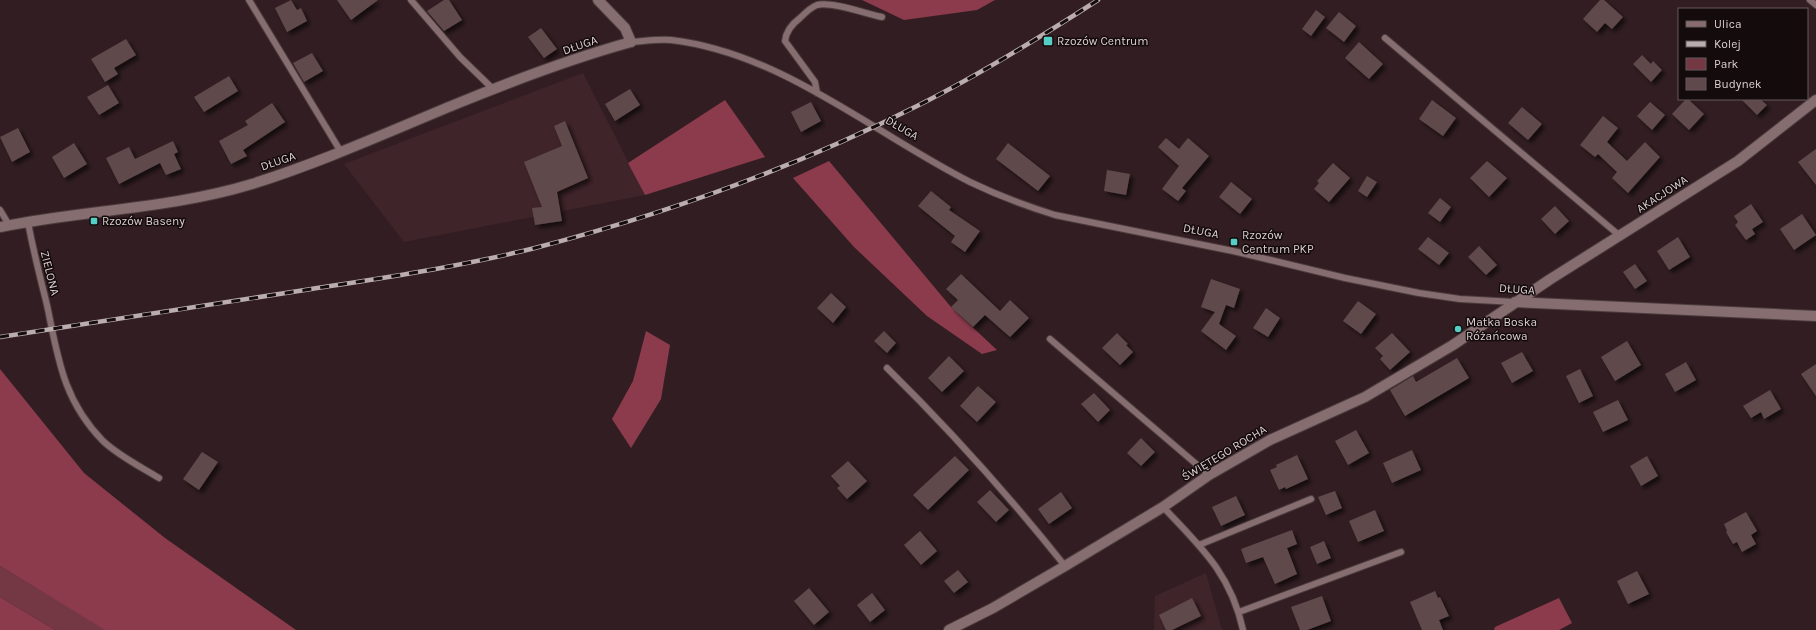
<svg xmlns="http://www.w3.org/2000/svg" width="1816" height="630" viewBox="0 0 1816 630" font-family="Karla,sans-serif">
<style>
.built{fill:#3f2429}
.green{fill:#733844}
.forest{fill:#8c3b4d}
.building{fill:#5f494c;filter:url(#shadow)}
.lines{fill:none;stroke-linecap:round;stroke-linejoin:round}
.service-casing{stroke:#4c3c3e;stroke-width:8}
.minor-casing{stroke:#4c3c3e;stroke-width:12}
.tertiary-casing{stroke:#4c3c3e;stroke-width:12}
.service{stroke:#856d70;stroke-width:6}
.minor{stroke:#856d70;stroke-width:10}
.tertiary{stroke:#856d70;stroke-width:10}
.rail-casing{stroke:#bbadaf;stroke-width:4.5}
.rail{stroke:#140b0c;stroke-width:3;stroke-dasharray:9;stroke-linecap:butt}
.poi-dot{fill:#55cec5;stroke:#140b0c;stroke-width:1.5}
.labels{text-anchor:middle;dominant-baseline:central;stroke-width:3;stroke-linejoin:round;paint-order:stroke}
.poi-label{font-size:12px;fill:#dccfd0;stroke:#140b0c;text-anchor:start}
.street-label{font-size:12px;fill:#dccfd0;stroke:#140b0c}
</style>
<defs>
<filter id="shadow"><feDropShadow dx="3.5" dy="3.5" stdDeviation="2" flood-color="#0009"/></filter>
</defs>
<rect width="100%" height="100%" fill="#321e22"/>
<path class="built" d="M583,73L645,195L404,242L344,164Z
M1206,573L1222,630H1154L1155,596Z"/>
<path class="green" d="M0,566L106,630H55L0,597Z"/>
<path class="forest" d="M862,0H995L977,10L904,20Z
M725,100L765,157L645,195L628,163Z
M829,161L951,307L997,350L982,354L927,316L854,247L793,178Z
M646,331L670,345L661,399L631,448L612,419L633,381Z
M0,369L84,473L165,538L296,630H105L0,566Z
M0,597L55,630H0Z
M1559,598L1572,623L1559,630H1494L1495,627Z"/>
<path class="building" d="M291,0L297,10L301,8L307,21L287,32L275,8Z
M337,0H378L351,20Z
M444,0H449L462,20L444,31L427,11Z
M1600,0H1604L1623,17L1612,29L1605,23L1597,32L1583,19Z
M1316,10L1325,17L1311,36L1302,29Z
M1339,12L1356,26L1344,42L1326,28Z
M541,28L557,49L544,58L528,37Z
M126,39L136,55L114,68L118,74L105,82L91,59Z
M1359,42L1383,64L1369,79L1345,58Z
M312,53L323,71L304,82L293,63Z
M1642,55L1651,64L1653,61L1662,70L1651,82L1633,64Z
M229,76L238,91L204,112L194,97Z
M108,85L119,103L99,115L87,97Z
M630,89L640,105L615,121L605,104Z
M1686,99H1688L1704,114L1689,130L1672,114Z
M1741,99H1760L1767,105L1757,115Z
M1432,100L1456,118L1443,136L1419,119Z
M811,102L821,121L801,132L791,112Z
M1650,102L1665,115L1652,130L1637,116Z
M272,103L285,122L243,150L247,156L231,164L219,141L248,125L245,121Z
M1522,107L1542,124L1528,140L1508,123Z
M1603,116L1618,128L1607,142L1627,161L1645,142L1660,157L1628,193L1612,178L1617,172L1598,154L1595,157L1580,145Z
M565,121L588,178L557,192L562,221L535,225L532,208L542,207L524,162L562,146L554,126Z
M18,128L30,152L12,162L0,137Z
M1166,138L1179,149L1188,138L1209,156L1182,188L1186,191L1178,201L1162,189L1179,166L1158,147Z
M173,141L178,152L174,154L181,169L166,175L160,163L119,184L106,158L129,147L135,159Z
M74,143L87,164L64,178L52,157Z
M1008,143L1050,176L1038,191L996,159Z
M1816,149V185L1798,162Z
M1487,161L1507,178L1489,197L1470,178Z
M1333,163L1350,178L1329,202L1314,189L1319,183L1317,181Z
M1107,170L1130,174L1126,195L1104,191Z
M1367,176L1377,182L1367,197L1358,191Z
M1231,182L1252,199L1240,214L1219,197Z
M931,191L951,207L949,210L980,231L965,252L951,242L955,236L918,206Z
M1440,198L1451,207L1440,222L1428,213Z
M1751,204L1763,222L1752,229L1755,234L1746,240L1735,225L1738,222L1734,216Z
M1555,206L1569,221L1555,234L1541,219Z
M1802,214L1816,235L1794,250L1780,229Z
M1428,237L1449,253L1439,265L1418,249Z
M1678,237L1690,257L1669,270L1657,251Z
M1479,246L1497,265L1486,275L1468,257Z
M1635,264L1647,281L1635,289L1623,272Z
M961,274L1000,311L1010,300L1029,318L1010,337L985,315L973,327L951,307L958,300L946,289Z
M1211,279L1240,289L1234,308L1226,305L1219,324L1236,336L1226,350L1201,331L1215,312L1201,307Z
M831,293L846,307L833,323L817,308Z
M1358,301L1376,314L1361,334L1343,321Z
M1266,308L1280,318L1268,337L1253,328Z
M884,331L896,343L887,353L874,341Z
M1117,333L1128,344L1126,345L1133,352L1120,365L1102,348Z
M1392,333L1410,352L1390,370L1380,359L1383,356L1375,348Z
M1627,341L1641,365L1615,381L1601,357Z
M1522,352L1533,371L1512,383L1501,363Z
M949,356L964,371L942,392L928,378Z
M1457,358L1469,378L1405,416L1390,390L1413,376L1416,382Z
M1686,362L1696,380L1675,392L1665,374Z
M1816,364V396L1801,374Z
M1580,369L1593,396L1579,403L1566,376Z
M978,386L996,402L977,422L960,406Z
M1770,390L1781,409L1764,419L1761,412L1751,418L1743,406Z
M1094,393L1110,410L1098,422L1081,404Z
M1618,400L1628,420L1603,432L1593,412Z
M1356,430L1369,453L1348,465L1335,441Z
M1141,438L1155,452L1141,466L1127,453Z
M1412,450L1421,470L1392,483L1383,463Z
M202,452L218,462L199,490L183,479Z
M1297,455L1308,479L1286,489L1285,487L1279,490L1270,470L1277,467L1276,465Z
M955,456L969,470L928,510L913,495Z
M1647,456L1658,476L1641,486L1630,466Z
M848,461L867,481L847,499L837,488L840,486L831,476Z
M990,490L1009,510L996,522L977,502Z
M1335,491L1342,508L1326,515L1318,497Z
M1061,492L1072,508L1049,524L1038,509Z
M1236,496L1245,515L1221,526L1212,507Z
M1375,510L1384,531L1358,542L1349,521Z
M1746,512L1757,531L1751,535L1756,544L1742,552L1737,542L1733,544L1726,532L1727,531L1724,524Z
M1292,530L1297,544L1287,548L1297,574L1275,584L1263,557L1246,563L1241,549Z
M920,531L937,551L921,565L904,545Z
M1324,541L1331,558L1317,564L1310,547Z
M958,570L968,582L954,593L944,581Z
M1637,571L1649,594L1628,604L1617,581Z
M809,588L829,612L814,625L794,601Z
M1435,591L1438,598L1440,597L1449,616L1439,620L1443,630H1422L1410,602Z
M872,593L885,610L870,622L857,605Z
M1322,596L1331,621L1307,630H1300L1291,607Z
M1192,598L1201,616L1172,630H1166L1159,615Z"/>
<g class="lines">
<g class="service-casing">
<path id="service" d="M249,0L341,152
M411,0L460,57L493,89
M1810,0L1816,5
M1385,38L1620,236
M631,42C644,41 658,39 671,40C782,53 873,133 970,182C997,195 1026,206 1055,215L1233,251L1345,278L1419,293L1460,299L1515,302
M817,93L815,82L785,41C786,31 792,24 800,18C805,13 811,7 817,5C831,1 867,14 882,17
M0,210L9,225
M28,222C33,250 40,277 47,305C58,358 63,400 103,441C119,456 141,467 159,478
M1050,339L1209,475
M887,368C950,430 1010,497 1065,566
M1163,507C1201,547 1231,574 1243,630
M1199,545L1311,499
M1239,612L1401,552"/>
</g>
<g class="minor-casing">
<path id="minor" d="M598,0L625,28L631,42
M949,630L993,608L1065,566L1163,507L1209,475L1270,440L1365,397L1453,345L1549,280L1738,161L1816,100"/>
</g>
<g class="tertiary-casing">
<path id="tertiary" d="M0,227C83,210 170,209 252,184C322,162 388,132 456,104C512,81 573,58 631,42
M1515,302L1816,316"/>
</g>
<use href="#service" class="service"/>
<use href="#minor" class="minor"/>
<use href="#tertiary" class="tertiary"/>
<g class="rail-casing">
<path id="rail" d="M0,337C102,321 204,306 305,290C382,278 459,267 535,248C666,214 796,167 917,106C979,75 1039,38 1098,0"/>
</g>
<use href="#rail" class="rail"/>
</g>
<g class="poi-dot">
<rect x="1043" y="36" width="10" height="10" rx="2"/>
<rect x="90" y="217" width="8" height="8" rx="2"/>
<rect x="1230" y="238" width="8" height="8" rx="2"/>
<circle cx="1458" cy="329" r="4"/>
</g>
<g class="labels">
<g class="poi-label">
<text x="1057" y="41">Rzozów Centrum</text>
<text x="102" y="221">Rzozów Baseny</text>
<text x="1242" y="235">Rzozów<tspan x="1242" dy="14">Centrum PKP</tspan></text>
<text x="1466" y="322">Matka Boska<tspan x="1466" dy="14">Różańcowa</tspan></text>
</g>
<g class="street-label">
<text transform="translate(580 45) rotate(-19)">DŁUGA</text>
<text transform="translate(902 128) rotate(30)">DŁUGA</text>
<text transform="translate(278 161) rotate(-19)">DŁUGA</text>
<text transform="translate(1662 194) rotate(-33)">AKACJOWA</text>
<text transform="translate(1201 231) rotate(11)">DŁUGA</text>
<text transform="translate(50 273) rotate(76)">ZIELONA</text>
<text transform="translate(1517 289) rotate(4)">DŁUGA</text>
<text transform="translate(1224 453) rotate(-31)">ŚWIĘTEGO ROCHA</text>
</g>
</g>
<rect x="1678" y="8" width="130" height="92" fill="#140b0c" stroke="#64595a"/>
<rect x="1686" y="21" width="20" height="6" fill="#856d70" stroke="#64595a"/>
<text x="1714" y="28" font-size="12" fill="#dccfd0">Ulica</text>
<rect x="1686" y="41" width="20" height="6" fill="#bbadaf" stroke="#64595a"/>
<text x="1714" y="48" font-size="12" fill="#dccfd0">Kolej</text>
<rect x="1686" y="58" width="20" height="12" fill="#733844" stroke="#64595a"/>
<text x="1714" y="68" font-size="12" fill="#dccfd0">Park</text>
<rect x="1686" y="78" width="20" height="12" fill="#5f494c" stroke="#64595a"/>
<text x="1714" y="88" font-size="12" fill="#dccfd0">Budynek</text>
</svg>
